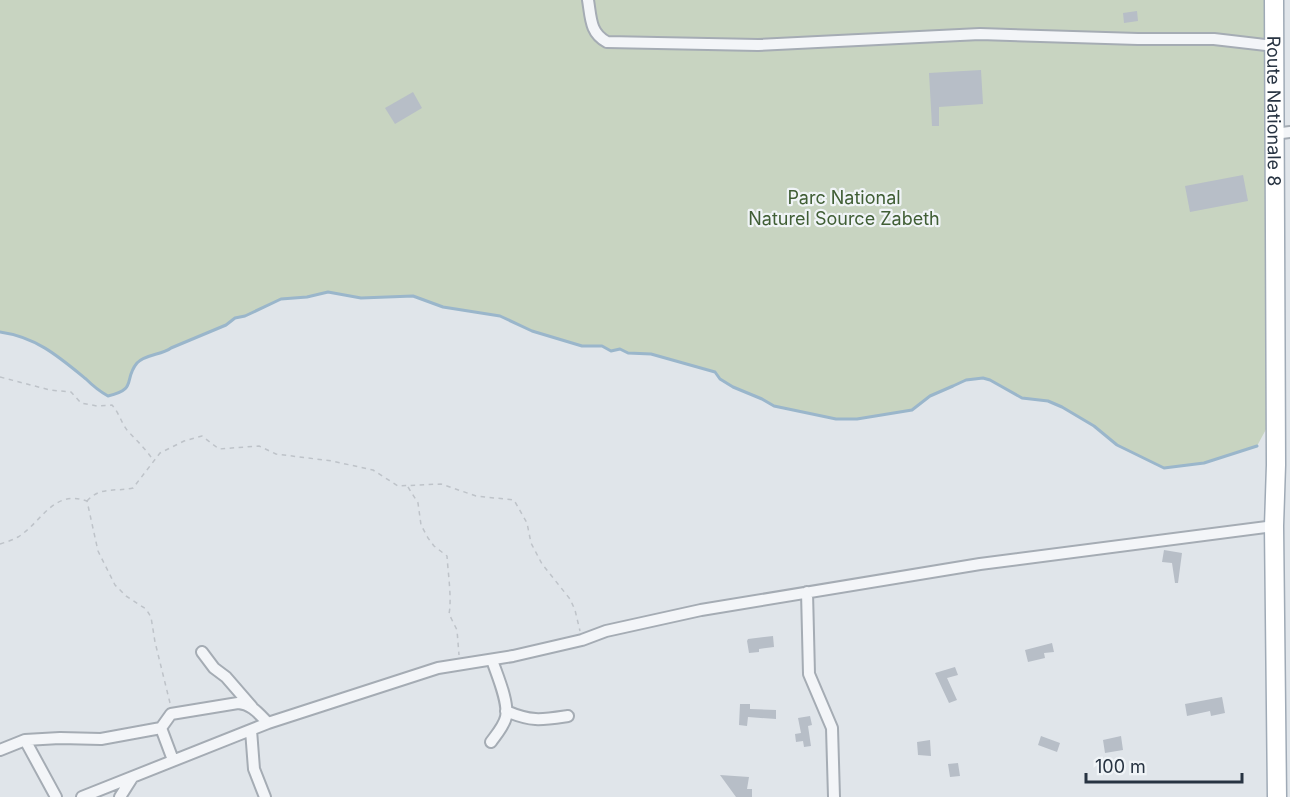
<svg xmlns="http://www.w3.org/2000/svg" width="1290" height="797" viewBox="0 0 1290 797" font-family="Inter,sans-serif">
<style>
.green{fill:#c8d4c1}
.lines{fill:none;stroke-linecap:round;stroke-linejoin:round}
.stream{stroke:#9ab6cb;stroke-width:3}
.building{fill:#b7bec7}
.minor-casing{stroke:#a5acb4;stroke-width:14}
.primary-casing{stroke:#9faab6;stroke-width:21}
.path{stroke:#bec3c9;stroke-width:1.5;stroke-dasharray:4.5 4.5;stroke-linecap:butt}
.minor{stroke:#f3f5f8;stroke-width:10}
.primary{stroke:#fff;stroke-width:18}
.labels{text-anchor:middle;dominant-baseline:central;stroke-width:4.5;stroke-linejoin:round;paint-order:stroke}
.street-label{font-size:18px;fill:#283442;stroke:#f0f4f7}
.park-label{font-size:18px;fill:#405e35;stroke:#f0f4f7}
</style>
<rect width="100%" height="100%" fill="#e0e5ea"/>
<path class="green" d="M0,0H1274L1276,411L1257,446L1204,463L1164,468L1117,445L1094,426L1062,407L1048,401L1022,398L991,380L984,378L966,380L953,386L930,396L912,410L857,419H836L774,406L762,399L733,387L720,379L715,372L651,354L628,353L620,349L611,351L602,346H582L532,331L500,316L443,307L413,296L361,298L328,292L307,297L281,299L245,316L235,318L226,325L171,347C162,355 145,354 137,363C123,380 138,389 108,396C99,391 93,386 86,379C58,356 36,337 0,332Z"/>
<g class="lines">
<path class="stream" d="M0,332C36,337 58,356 86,379C93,386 99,391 108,396C138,389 123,380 137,363C145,354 162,355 171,348L226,325L235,318L245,316L281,299L307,297L328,292L361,298L413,296L443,307L500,316L532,331L582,346H602L611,351L620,349L628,353L651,354L715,372L720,379L733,387L762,399L774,406L836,419H857L912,410L930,396L953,386L966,380L983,378L990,380L1022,398L1048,401L1062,407L1094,426L1117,445L1164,468L1204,463L1257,446"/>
</g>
<path class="building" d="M1137,11L1138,21L1124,23L1123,13Z
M981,70L983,104L939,107V126H932L929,73Z
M413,92L422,108L395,124L385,108Z
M1243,175L1248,201L1190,212L1185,186Z
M1164,550L1182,553L1178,583H1175L1172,563L1162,562Z
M773,636L774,647L759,649V652L749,653L747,641L748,639Z
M1052,643L1054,652L1044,653L1045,658L1028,662L1025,650Z
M955,667L958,675L947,678L957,700L949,703L935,673Z
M1222,697L1225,713L1211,716L1210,711L1187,716L1185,704Z
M740,704H750V709L776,710V719L748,717L747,726L739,725Z
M810,716L812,725L808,726L811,746L804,747L803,741L796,742L795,734L801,733L798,718Z
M1041,736L1060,743L1057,752L1038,745Z
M1121,736L1123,750L1105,753L1103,740Z
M930,740L931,756L918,755L917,742Z
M958,763L960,776L950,777L948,764Z
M720,775L749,777L747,789H752V797H736Z"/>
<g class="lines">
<g class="minor-casing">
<path id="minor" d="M588,0C591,18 590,33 607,42L758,45L980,34L1138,39H1214L1274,46
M1274,134L1290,132
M807,592L809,674L832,728L834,797
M202,652L214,668L226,677L252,707
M506,711C532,722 541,720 568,716
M161,728L173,760
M251,730L254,769L265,797
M25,740L56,797
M491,742C496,735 504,726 506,717C509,702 497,675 492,660
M0,750L25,740L60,738L101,739L161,728L171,714L238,703C252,704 259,714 268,723
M82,797L268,723L438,668L513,656L582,640L606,631L701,610L980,564L1274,526
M120,797L132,778"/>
</g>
<g class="primary-casing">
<g id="primary">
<path id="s1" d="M1274,0L1276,465L1274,526L1277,797"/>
</g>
</g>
<path class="path" d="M0,377L50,390L71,392L81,403L97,406L112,405C119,413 121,422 127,430C136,440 145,448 153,460
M408,487L418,503L421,525L428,538L434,546L447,556C448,573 452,599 449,614L457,630L459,655
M87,501C100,486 116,492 133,488L160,453L184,441L202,436L219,449L259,446L276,454L332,461L373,470L398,486L441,484L476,496L514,500L527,523L531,543L542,564L570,599L575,610L580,631
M0,544C6,542 13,540 18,537C42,522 53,489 87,501L98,551L115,585L126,596L146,609L151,617L155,642L170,703"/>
<use href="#minor" class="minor"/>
<use href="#primary" class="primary"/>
</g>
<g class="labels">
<g class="street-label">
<text stroke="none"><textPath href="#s1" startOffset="111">Route Nationale 8</textPath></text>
</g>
<g class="park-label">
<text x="844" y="197">Parc National<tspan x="844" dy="21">Naturel Source Zabeth</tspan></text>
</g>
</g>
<path d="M1086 773v9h156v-9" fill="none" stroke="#283442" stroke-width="3"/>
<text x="1095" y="773" font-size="18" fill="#283442" stroke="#f0f4f7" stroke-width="4.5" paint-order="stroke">100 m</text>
</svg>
